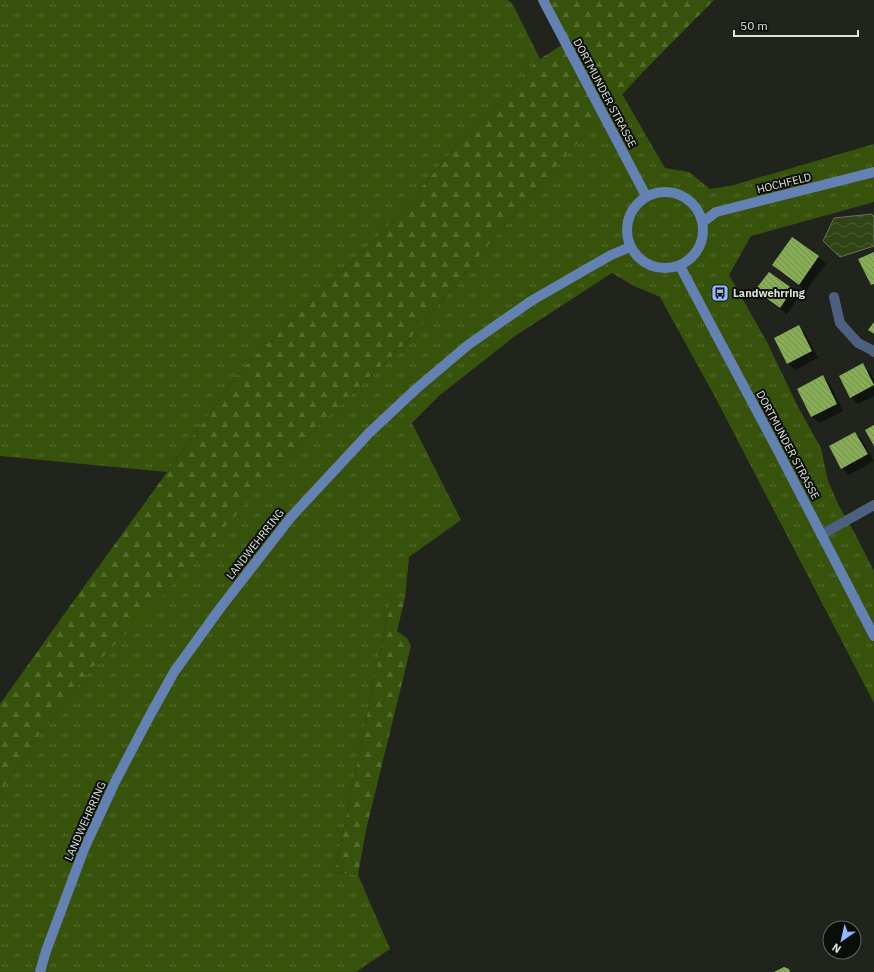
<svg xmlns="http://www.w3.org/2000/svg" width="874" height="972" viewBox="0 0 874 972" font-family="'IBM Plex Sans',sans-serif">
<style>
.grass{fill:url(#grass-tufts)}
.forest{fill:url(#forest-firs)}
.water{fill:url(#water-waves);stroke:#647351}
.shadow{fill:#0007}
.building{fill:url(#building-back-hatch)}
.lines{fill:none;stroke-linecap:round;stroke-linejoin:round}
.street{stroke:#4d607f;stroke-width:10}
.secondary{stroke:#6481b3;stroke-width:10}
.labels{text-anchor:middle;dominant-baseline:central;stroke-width:4;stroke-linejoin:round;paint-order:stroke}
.street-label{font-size:11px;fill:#dfe2dc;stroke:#0b0d09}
.poi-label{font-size:11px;font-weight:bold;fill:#dfe2dc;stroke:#0b0d09;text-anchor:start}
</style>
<defs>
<pattern id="grass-tufts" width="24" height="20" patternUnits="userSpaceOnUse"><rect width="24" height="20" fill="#37520b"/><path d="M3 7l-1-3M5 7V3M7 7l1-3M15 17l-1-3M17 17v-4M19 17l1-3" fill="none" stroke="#546b2e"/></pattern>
<pattern id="forest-firs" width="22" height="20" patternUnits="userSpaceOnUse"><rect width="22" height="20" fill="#37520b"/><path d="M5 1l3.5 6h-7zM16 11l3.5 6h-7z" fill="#546b2e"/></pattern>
<pattern id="water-waves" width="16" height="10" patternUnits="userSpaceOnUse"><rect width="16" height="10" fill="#304416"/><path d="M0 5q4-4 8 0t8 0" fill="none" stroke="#4e5f37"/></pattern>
<pattern id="building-back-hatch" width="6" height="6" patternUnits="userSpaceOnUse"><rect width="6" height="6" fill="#87ae57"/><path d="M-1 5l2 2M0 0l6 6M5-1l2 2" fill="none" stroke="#738e51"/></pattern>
</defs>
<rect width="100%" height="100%" fill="#21241d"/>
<path class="grass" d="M0,0H507L512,3L540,59L533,65L491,114L456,146L390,225L340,273L242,369L167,472L0,456Z
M622,94L665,168L689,172L710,189L730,186L874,144V202L751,236L729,275L767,342L797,405L821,448L828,481L838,504L853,530L874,571V703L714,395L660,297L634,286L612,273L515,336L440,395L412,423L461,520L409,557L405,598H391L335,872L358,875L390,949L356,972H0V793L33,743L87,673L305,438L408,341L536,188Z"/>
<path class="forest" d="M544,0H714L642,73L536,188L408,341L305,438L168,590L87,673L33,743L0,793V704L75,599L242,369L340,273L390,225L456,146L491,114L533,65L540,59L565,43Z
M391,598H405L397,631L407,638L411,646L366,830L358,875L335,872Z"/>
<path class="water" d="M872,214L874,217V246L840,257L823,241L834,218Z"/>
<path class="shadow" d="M792,238L819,257L826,264L806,291L780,272L773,265Z
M756,290H792L799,296L787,314L763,297Z
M799,326L805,333L818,358L795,370L788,363Z
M863,365L870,372L874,380V396L858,404L851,397Z
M823,377L830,384L843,411L819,423L812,416Z
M855,433L862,440L874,461L849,475L842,468Z"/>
<path class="building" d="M792,237L819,256L799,285L772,265Z
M874,252V284L871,285L858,259Z
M769,272L793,289L780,308L755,290Z
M874,322V334L868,330Z
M799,325L812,351L787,364L774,338Z
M863,363L874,385L850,398L839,376Z
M823,375L837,404L811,417L797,389Z
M874,425V446L865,430Z
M855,432L868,454L841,469L829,446Z
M784,967L789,969L790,972H774Z"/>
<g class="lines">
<path class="street" d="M834,297L840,323L858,343L872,350L874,352
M821,535L874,505"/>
<path class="secondary" d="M543,0L646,196
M627 230a38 38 0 1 1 76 0a38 38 0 1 1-76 0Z
M703,222L716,212L874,172
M680,266L711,325L776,447L874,636
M40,972L46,951L84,849L115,782L148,719L174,672L221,607L291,517L369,433L416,389L468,345L531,301L611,255L630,247"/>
</g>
<defs>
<g id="bus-square" transform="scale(0.9)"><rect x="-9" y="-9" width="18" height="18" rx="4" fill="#90b8fd" stroke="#0b0d09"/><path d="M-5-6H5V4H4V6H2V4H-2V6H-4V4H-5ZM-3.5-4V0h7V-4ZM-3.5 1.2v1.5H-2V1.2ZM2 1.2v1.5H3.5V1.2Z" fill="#111"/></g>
</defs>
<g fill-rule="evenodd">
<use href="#bus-square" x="720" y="293"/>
</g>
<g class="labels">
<g class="street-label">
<text transform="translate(605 93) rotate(62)">DORTMUNDER STRASSE</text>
<text transform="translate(784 183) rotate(-14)">HOCHFELD</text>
<text transform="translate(788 445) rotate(62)">DORTMUNDER STRASSE</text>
<text transform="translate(255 544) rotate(-52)">LANDWEHRRING</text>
<text transform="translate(85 821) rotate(-66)">LANDWEHRRING</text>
</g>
<g class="poi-label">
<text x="733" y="293">Landwehrring</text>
</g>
</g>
<g transform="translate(842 940) rotate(214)"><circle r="19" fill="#0b0d09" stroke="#60625d"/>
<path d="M0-3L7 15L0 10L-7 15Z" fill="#90b8fd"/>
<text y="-6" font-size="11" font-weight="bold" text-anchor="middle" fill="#dfe2dc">N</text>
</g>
<path d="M734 30v6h124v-6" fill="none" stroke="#dfe2dc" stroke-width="2"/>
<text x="740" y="30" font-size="12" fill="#dfe2dc" stroke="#0b0d09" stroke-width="3" paint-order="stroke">50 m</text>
</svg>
